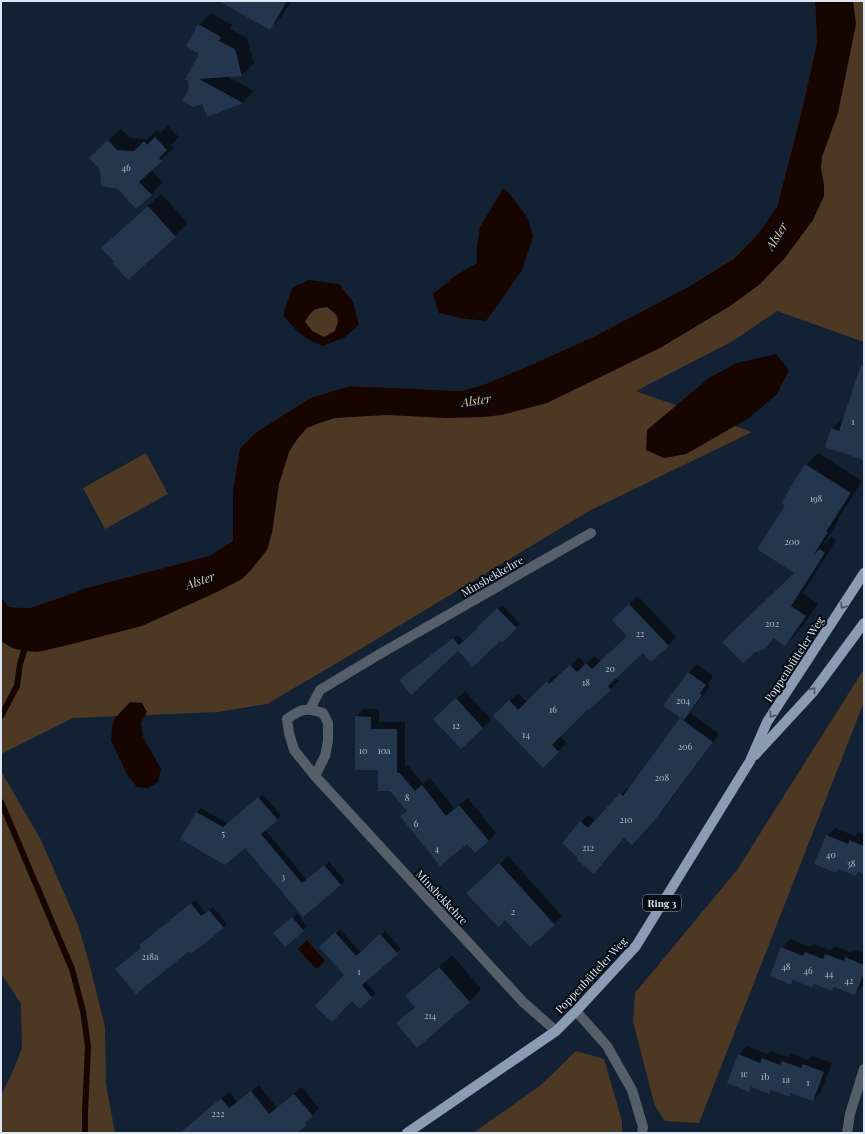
<svg xmlns="http://www.w3.org/2000/svg" width="865" height="1134" viewBox="0 0 865 1134" font-family="'Playfair Display',serif">
<style>
.green{fill:#4d3824}
.water{fill:#160500;fill-rule:evenodd}
.shadow{fill:#0007}
.lines{fill:none;stroke-linecap:round;stroke-linejoin:round}
.stream{stroke:#160500;stroke-width:6}
.building{fill:#24364d}
.street{stroke:#565e69;stroke-width:10}
.primary{stroke:#8a9bb3;stroke-width:10}
.oneway{stroke:#485363}
.labels{text-anchor:middle;dominant-baseline:central;stroke-width:4;stroke-linejoin:round;paint-order:stroke}
.number-label{font-size:9px;fill:#afbbca}
.shield{fill:#050b13;stroke:#9ca5b0;stroke-width:1}
.shield-label{font-size:10px;font-weight:bold;fill:#dde7f3}
.street-label{font-size:11px;fill:#dde7f3;stroke:#050b13}
.water-label{font-size:12px;font-style:italic;fill:#f2c599;stroke:#050b13}
</style>
<rect width="100%" height="100%" fill="#132134"/>
<path class="green" d="M815,1H864V342L777,311L733,341L636,391L752,432L589,511L359,650L267,704L218,712L73,718L1,754V597L9,607L30,608L56,599L86,588L209,556L233,541V490L240,448L255,433L310,398L350,386L461,391L483,385L533,364L595,336L688,287L732,259L757,235L777,207L801,114L817,43Z
M327,307C340,316 340,317 335,331L324,337L312,331L305,322C311,311 314,308 327,307Z
M146,453L168,494L105,529L83,488Z
M864,669V702L699,1123L665,1121L655,1106L633,1022L635,993L737,870Z
M1,771L41,840L78,925L90,966L105,1027L106,1084L115,1133H3L1,1130V1096L13,1071L22,1048L21,1004L1,973Z
M576,1051L604,1059L622,1121V1133H473L541,1085Z"/>
<path class="water" d="M815,1H853L856,24L838,113L822,157L821,168L824,185V196L813,220L784,259L759,285L730,306L660,348L547,403L501,415L484,417L446,418L387,415L352,417L335,418L319,423L307,428L298,438L289,452L279,484L272,533L267,550L251,570L242,579L217,592L142,626L68,645L38,652L24,651L12,648L1,641V597L9,607L30,608L56,599L86,588L209,556L233,541V490L240,448L255,433L310,398L350,386L461,391L483,385L533,364L595,336L688,287L733,259L757,235L777,207L801,114L817,43Z
M503,188L508,192L528,218L533,237L522,270L486,321L460,318L439,313L433,294L455,276L477,263V246L480,227L491,209Z
M309,280L339,284L353,302L359,325L345,337L323,346L309,340L297,331L283,315L292,288ZM327,307C339,316 340,317 335,331L324,337L312,331L305,322C311,311 314,308 327,307Z
M776,354L789,370L777,394L749,418L686,454L664,458L646,450L647,430L709,378L737,363Z
M130,702L142,703L147,712L141,723L143,737L161,769L158,782L148,788L137,787L127,774L111,741L112,728L115,718Z
M307,940L325,961L316,969L298,949Z"/>
<path class="shadow" d="M229,1H291L282,16L270,28Z
M211,13L232,25L230,29L247,38L254,63L242,75L226,76L254,91L243,102L208,116L202,103L190,90L188,73L192,70L200,54L199,25Z
M168,126L179,137L171,145L174,148L151,169L163,182L151,195L103,145L121,129L130,138L147,139L157,130L160,133Z
M161,194L188,223L128,279L115,262V236Z
M864,367V459L832,429L845,416Z
M818,453L862,481L838,519L839,520L823,545H824L832,537L836,540L803,593L818,604L797,633L785,645L775,638L764,648L795,573L786,505L806,465Z
M638,596L676,637L668,646L643,652L615,678L619,681L610,689L588,707L560,736L567,743L543,766L494,716L518,693L527,702L556,674L558,676L579,657L585,664L595,656L601,662L628,636L621,612Z
M502,605L520,624L502,641L500,639L458,650L405,677L458,635L464,642L478,629L477,628Z
M697,664L713,676L707,684L710,686L690,713L719,734L662,812L632,844L625,837L601,866L581,822L588,815L596,821L628,787L630,789L682,718L689,672Z
M465,691L491,719L483,728L443,711Z
M364,709H379V722H405V766L408,765L423,784L430,778L454,808L468,798L496,833L489,841L401,816L407,810L379,769L356,717Z
M263,794L281,816L265,830L307,880L329,862L345,881L303,916L245,847L181,839L197,812L201,808L228,824Z
M835,828L855,836L859,832L864,835V873L860,871L856,875L839,868L836,872L827,836Z
M508,856L562,916L530,946L476,885Z
M195,900L205,913L213,907L227,924L223,928L189,950L142,948L144,941Z
M297,914L307,926L303,930L278,929Z
M340,929L360,952L385,931L401,949L365,981L376,993L359,1008L345,975L324,943Z
M790,939L810,947L814,944L830,950L835,946L851,953L854,950L864,953L863,985L855,994L836,986L832,990L815,984L812,987L795,980L791,984L782,948Z
M452,955L481,989L469,1002L397,1024L415,1006L419,984Z
M747,1046L767,1054L771,1051L788,1057L791,1053L808,1060L812,1056L832,1063L821,1092L813,1100L793,1092L790,1096L773,1089L769,1093L752,1087L749,1090L739,1055Z
M259,1085L277,1108L302,1087L319,1108L312,1116L290,1133H190L194,1121L229,1092L237,1102Z"/>
<g class="lines">
<path class="stream" d="M1,716L17,686L20,664L24,651L25,645
M1,802L72,969L83,1011L88,1046L85,1113V1133"/>
</g>
<path class="building" d="M219,1H287L270,30Z
M198,24L221,37L219,41L235,49L242,76L199,79L243,103L207,117L202,104L193,107L182,101L189,90L188,80H185L187,76V73L188,74L199,54L186,46Z
M155,137L167,150L159,158L162,161L139,182L152,195L136,209L118,189L101,186L100,170L89,158L108,140L117,150L134,151L144,141L147,145Z
M148,206L176,237L128,280L112,263L114,262L101,248Z
M861,365H864V460L825,447L831,428L839,431Z
M805,464L851,493L826,532H828L814,554L820,549L825,553L791,606L806,616L785,646L774,638L765,649L756,652H755L743,663L722,642L794,573L757,549L785,505L781,503Z
M629,604L669,646L651,662L643,653L608,686L611,690L589,710L588,709L552,745L559,752L543,768L493,716L509,700L518,710L547,681L549,684L570,665L577,672L586,663L592,669L627,636L612,620Z
M497,608L517,628L502,643L500,641L473,667L458,651L411,695L399,680L453,638L459,645L477,629L476,628Z
M688,672L706,685L700,693L702,695L684,720L663,706Z
M456,698L483,728L461,749L433,719Z
M355,716L371,717V729H397V773H400L415,791L422,785L446,816L459,805L489,841L475,853L467,844L440,866L400,816L407,811L390,791H378V770H355Z
M680,718L713,742L655,820L632,845L624,838L594,874L577,860L578,858L562,843L580,821L588,828L620,793L623,796Z
M258,797L278,820L261,834L302,883L324,865L341,885L303,917L245,848L225,865L180,839L196,812L223,827Z
M826,835L848,844L849,840L864,846V874L858,872L856,876L838,869L836,873L814,864Z
M499,863L555,925L530,947L505,920L498,927L466,893Z
M191,903L201,916L209,910L224,928L191,954L188,952L136,994L115,969L141,948L139,945Z
M292,917L304,931L285,947L273,933Z
M335,932L356,956L380,934L398,954L362,985L372,998L359,1009L352,1001L332,1022L315,1006L344,975L319,947Z
M781,947L803,956L805,952L823,959L825,954L844,961L845,957L864,965V973L855,995L834,987L832,991L814,984L812,988L793,980L791,985L770,976Z
M439,967L470,1002L417,1048L396,1023L415,1007L405,996Z
M738,1054L760,1063L762,1058L780,1065L782,1061L801,1068L803,1064L824,1072L813,1101L791,1093L790,1097L771,1090L769,1094L751,1087L749,1092L727,1083Z
M251,1091L269,1114L294,1094L313,1116L305,1123L307,1125L297,1133H180L221,1098L229,1108Z"/>
<g class="lines">
<path class="street" d="M310,709L320,690L378,655L591,533
M315,776L294,750L289,733L287,719C301,709 306,707 323,713L328,723V741L325,756L315,776L523,1002L556,1031
M576,1011L607,1046L632,1090L643,1127L642,1133
M847,1133L850,1114L864,1069"/>
<path class="primary" d="M755,755L813,692L864,623
M407,1133L556,1031L576,1011L636,946L750,761L767,722L864,573"/>
</g>
<defs><path id="oneway-chevron" d="M-2-3.5L2.5 0L-2 3.5" fill="none" stroke-width="1.6" stroke-linecap="round" stroke-linejoin="round"/></defs>
<g class="oneway">
<use href="#oneway-chevron" transform="translate(843 606) rotate(123)"/>
<use href="#oneway-chevron" transform="translate(813 690) rotate(-51)"/>
<use href="#oneway-chevron" transform="translate(772 715) rotate(123)"/>
</g>
<g class="labels">
<g class="number-label">
<text x="126" y="167">46</text>
<text x="853" y="421">1</text>
<text x="816" y="498">198</text>
<text x="792" y="541">200</text>
<text x="772" y="623">202</text>
<text x="640" y="633">22</text>
<text x="610" y="668">20</text>
<text x="586" y="682">18</text>
<text x="683" y="700">204</text>
<text x="553" y="709">16</text>
<text x="456" y="725">12</text>
<text x="526" y="734">14</text>
<text x="685" y="746">206</text>
<text x="363" y="750">10</text>
<text x="384" y="750">10a</text>
<text x="662" y="777">208</text>
<text x="407" y="797">8</text>
<text x="626" y="819">210</text>
<text x="416" y="823">6</text>
<text x="223" y="833">5</text>
<text x="588" y="847">212</text>
<text x="437" y="848">4</text>
<text x="831" y="854">40</text>
<text x="851" y="863">38</text>
<text x="283" y="876">3</text>
<text x="513" y="911">2</text>
<text x="150" y="956">218a</text>
<text x="786" y="966">48</text>
<text x="808" y="970">46</text>
<text x="359" y="971">1</text>
<text x="829" y="973">44</text>
<text x="849" y="980">42</text>
<text x="430" y="1015">214</text>
<text x="744" y="1073">1c</text>
<text x="765" y="1076">1b</text>
<text x="786" y="1079">1a</text>
<text x="808" y="1082">1</text>
<text x="218" y="1113">222</text>
</g>
<rect class="shield" x="643" y="895" width="38" height="16" rx="3"/>
<g class="shield-label">
<text x="662" y="903">Ring 3</text>
</g>
<g class="street-label">
<text transform="translate(492 576) rotate(-30)">Minsbekkehre</text>
<text transform="translate(794 659) rotate(-57)">Poppenbütteler Weg</text>
<text transform="translate(442 897) rotate(47)">Minsbekkehre</text>
<text transform="translate(591 975) rotate(-47)">Poppenbütteler Weg</text>
</g>
<g class="water-label">
<text transform="translate(776 236) rotate(-59)">Alster</text>
<text transform="translate(476 400) rotate(-8)">Alster</text>
<text transform="translate(200 580) rotate(-19)">Alster</text>
</g>
</g>
<rect width="865" height="1134" fill="none" stroke="#dde7f3" stroke-width="4"/>
</svg>
